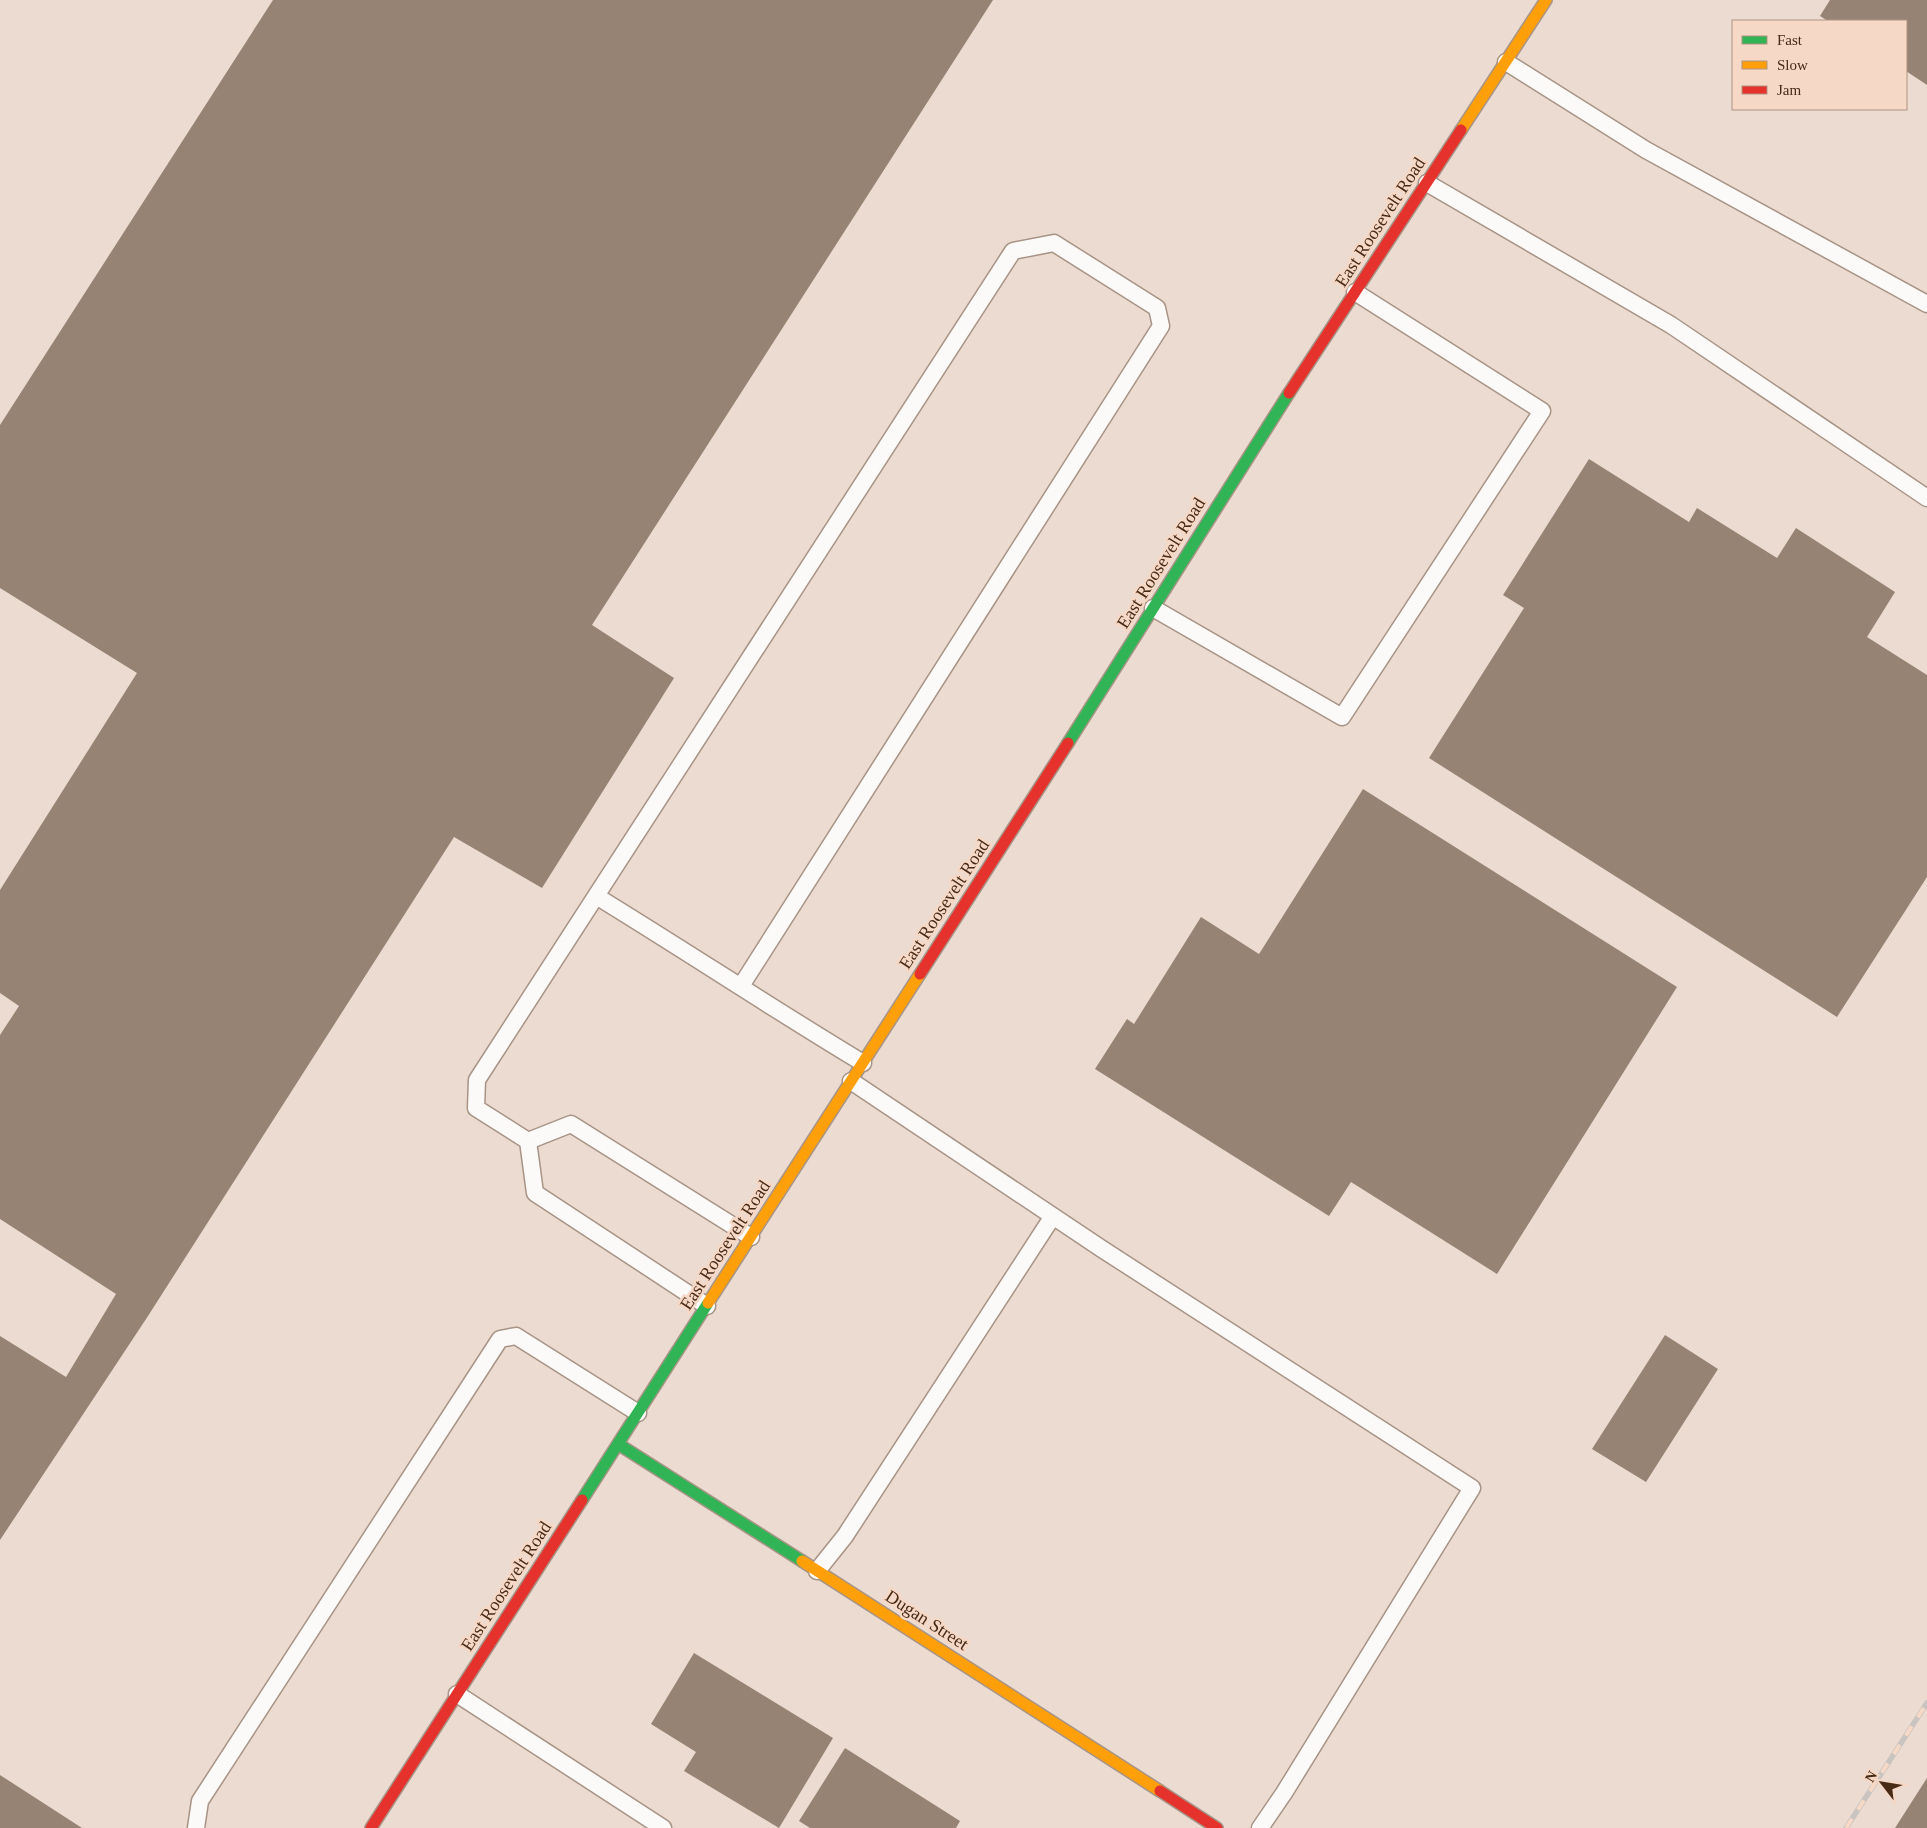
<svg xmlns="http://www.w3.org/2000/svg" width="1927" height="1828" viewBox="0 0 1927 1828" font-family="'Times New Roman',serif">
<style>
.building{fill:#968374}
.lines{fill:none;stroke-linecap:round;stroke-linejoin:round}
.lane-casing{stroke:#a79486;stroke-width:19}
.fast-casing{stroke:#a79486;stroke-width:14}
.slow-casing{stroke:#a79486;stroke-width:14}
.jam-casing{stroke:#a79486;stroke-width:14}
.lane{stroke:#fcfaf8;stroke-width:16}
.fast{stroke:#30b455;stroke-width:11}
.slow{stroke:#ff9f0a;stroke-width:11}
.jam{stroke:#e5322d;stroke-width:11}
.rail-casing{stroke:#cac4c0;stroke-width:5.5}
.rail{stroke:#f6d8c6;stroke-width:4;stroke-dasharray:11;stroke-linecap:butt}
.labels{text-anchor:middle;dominant-baseline:central;stroke-width:5;stroke-linejoin:round;paint-order:stroke}
.street-label{font-size:18px;fill:#472b17;stroke:#f6d8c6}
</style>
<rect width="100%" height="100%" fill="#ebdbd1"/>
<path class="building" d="M273,0H993L592,625L674,678L542,888L454,837L148,1316L0,1540V1336L66,1377L116,1294L0,1219V1035L19,1006L0,993V890L137,673L0,588V425Z
M1830,0H1927V85L1906,71V21H1828L1820,16Z
M1589,459L1689,522L1697,508L1777,558L1796,528L1895,592L1867,637L1927,675V877L1837,1017L1429,758L1524,608L1503,595Z
M1363,789L1677,987L1497,1274L1351,1182L1329,1216L1095,1069L1127,1019L1134,1024L1201,917L1259,954Z
M1665,1335L1718,1369L1646,1482L1592,1449Z
M694,1653L833,1738L779,1828L684,1771L696,1752L651,1724Z
M845,1748L960,1821L956,1828H810L799,1821Z
M0,1775L82,1828H0Z
M1927,1778V1828H1895Z"/>
<g class="lines">
<g class="lane-casing">
<path id="lane" d="M1506,62L1646,150L1927,304
M1427,183L1671,325L1927,498
M1153,608L1342,717L1542,411L1355,292
M596,896C686,951 773,1009 863,1063
M851,1081L1102,1249L1472,1488L1284,1793L1260,1828
M528,1141L476,1108L477,1080L1013,251L1054,243L1157,308L1161,326L741,986
M528,1141L571,1124L751,1237
M528,1141L535,1193L707,1306
M817,1571L845,1536L1053,1216
M457,1694L663,1828
M196,1828L200,1801L500,1339L516,1336L638,1413"/>
</g>
<g class="fast-casing">
<path id="fast" d="M1068,743L1289,393
M618,1444L802,1561
M582,1500L708,1303"/>
</g>
<g class="slow-casing">
<path id="slow" d="M1461,130L1546,0
M708,1303L920,974
M802,1561L1160,1791"/>
</g>
<g class="jam-casing">
<path id="jam" d="M1289,393L1461,130
M920,974L1068,743
M1160,1791L1217,1828
M371,1828L582,1500"/>
</g>
<use href="#lane" class="lane"/>
<use href="#fast" class="fast"/>
<use href="#slow" class="slow"/>
<use href="#jam" class="jam"/>
<g class="rail-casing">
<path id="rail" d="M1846,1828L1927,1703"/>
</g>
<use href="#rail" class="rail"/>
</g>
<g class="labels">
<g class="street-label">
<text transform="translate(1380 222) rotate(-57)">East Roosevelt Road</text>
<text transform="translate(1161 563) rotate(-58)">East Roosevelt Road</text>
<text transform="translate(944 904) rotate(-57)">East Roosevelt Road</text>
<text transform="translate(725 1245) rotate(-57)">East Roosevelt Road</text>
<text transform="translate(506 1586) rotate(-57)">East Roosevelt Road</text>
<text transform="translate(927 1620) rotate(33)">Dugan Street</text>
</g>
</g>
<rect x="1732" y="20" width="175" height="90" fill="#f6d8c6" stroke="#b09380"/>
<rect x="1742" y="36" width="25" height="8" fill="#30b455" stroke="#b09380"/>
<text x="1777" y="45" font-size="15" fill="#472b17">Fast</text>
<rect x="1742" y="61" width="25" height="8" fill="#ff9f0a" stroke="#b09380"/>
<text x="1777" y="70" font-size="15" fill="#472b17">Slow</text>
<rect x="1742" y="86" width="25" height="8" fill="#e5322d" stroke="#b09380"/>
<text x="1777" y="95" font-size="15" fill="#472b17">Jam</text>
<g transform="translate(1882 1783) rotate(301)" stroke="#f6d8c6" stroke-width="4" paint-order="stroke">
<path d="M0-4L9 19L0 12L-9 19Z" fill="#472b17"/>
<text y="-8" font-size="14" font-weight="bold" text-anchor="middle" fill="#472b17">N</text>
</g>
</svg>
